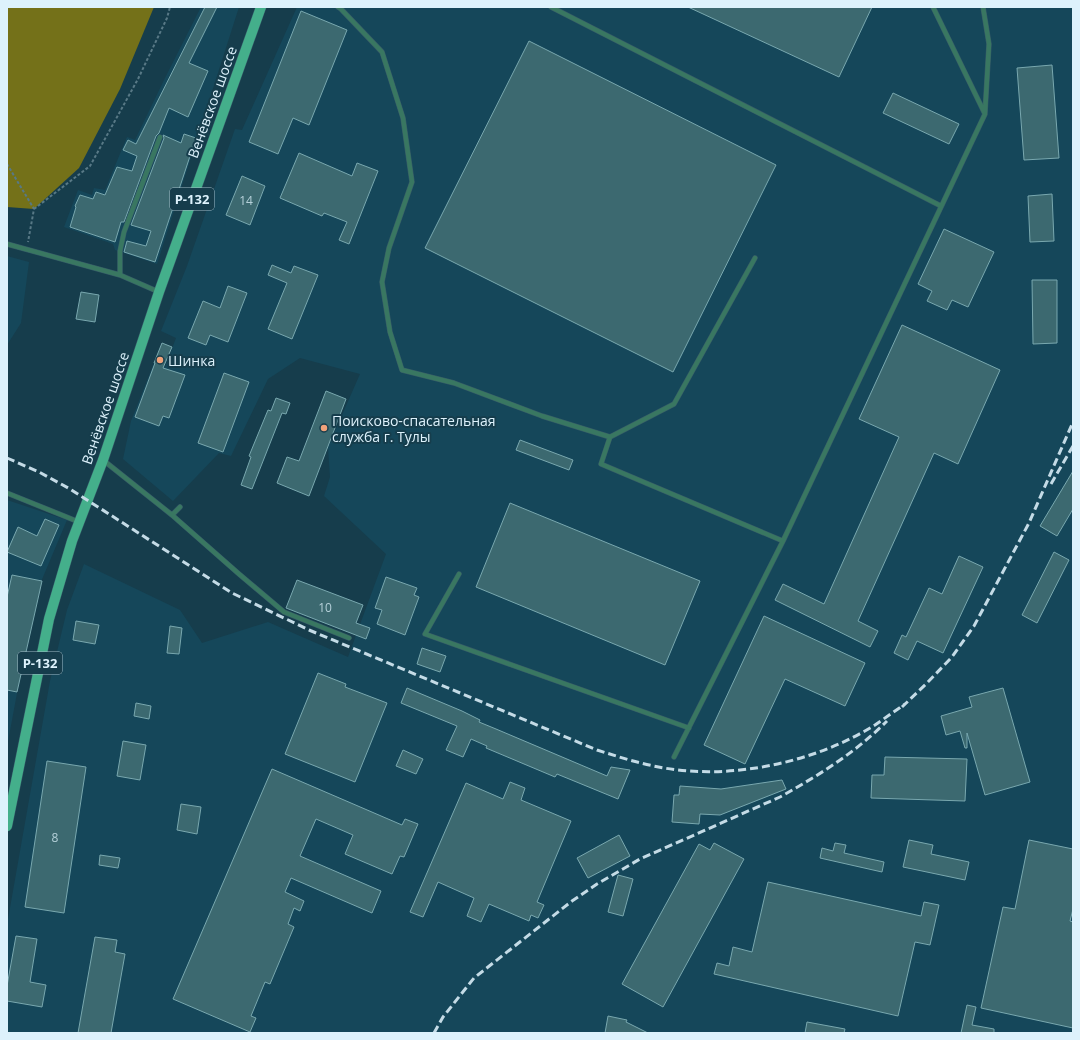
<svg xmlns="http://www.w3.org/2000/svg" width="1080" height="1040" viewBox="0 0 1080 1040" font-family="'Open Sans',sans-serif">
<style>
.built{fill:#15475a}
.forest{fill:#747119}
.building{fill:#3c6970;stroke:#79a8af}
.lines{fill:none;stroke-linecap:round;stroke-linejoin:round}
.lane-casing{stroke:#365a68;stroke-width:5.5}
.primary-casing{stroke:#365a68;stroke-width:11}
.path{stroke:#587986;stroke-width:2;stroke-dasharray:3 2;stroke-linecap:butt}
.lane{stroke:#397761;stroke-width:4.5}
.primary{stroke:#44af8b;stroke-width:10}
.rail{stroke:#c4dbe6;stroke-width:3;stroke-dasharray:8 4;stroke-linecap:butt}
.poi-dot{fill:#f0a27a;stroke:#163d4c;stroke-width:1.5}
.labels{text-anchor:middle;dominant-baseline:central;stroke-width:4;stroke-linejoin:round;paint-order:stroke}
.number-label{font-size:12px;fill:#b5d0d9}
.shield{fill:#163d4c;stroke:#a1bcc7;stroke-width:1}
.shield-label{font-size:13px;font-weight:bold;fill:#ddf2fc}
.street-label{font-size:14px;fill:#ddf2fc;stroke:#163d4c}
.poi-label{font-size:14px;fill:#ddf2fc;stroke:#163d4c;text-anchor:start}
</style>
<rect width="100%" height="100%" fill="#163d4c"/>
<path class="built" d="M201,7H239L157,264L115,250L113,244L64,227L78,190L92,195L94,188L105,190L127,137L135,140L166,76Z
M297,7H1073V1033H7V925L50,681L67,610L84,564L180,610L202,643L268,622L348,657L386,554L324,496L330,477L328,447L360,374L300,358L268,379L231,456L219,453L173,501L123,459L131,421L154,363L165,367L176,338L161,331L187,266L235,129L242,130Z
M7,256L29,262L21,323L7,345Z
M7,500L67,520L35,596L7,747Z"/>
<path class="forest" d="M7,7H154L120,89L79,168L34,209L7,207Z"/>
<path class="building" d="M205,7H217L189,63L208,71L188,117L169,108L159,133L156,136L124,222H121L115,242L70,227L76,207L75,206L80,195L93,199L96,192L105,195L117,167L132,171L137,156L123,150L128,140L136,144Z
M688,7H872L839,77Z
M301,11L347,30L309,125L293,118L278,154L249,142Z
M529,41L776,165L673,372L425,248Z
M1052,65L1059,158L1024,160L1017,68Z
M893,93L959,124L949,144L883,113Z
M184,134L196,138L155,262L124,252L127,241L146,246L151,231L131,225L164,138L163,135L181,143Z
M299,153L352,176L357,163L378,171L349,244L339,240L347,222L324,213L322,216L280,198Z
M242,176L265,186L250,225L226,215Z
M1052,194L1054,241L1030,242L1028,196Z
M944,229L994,252L968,307L952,300L947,310L927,301L932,291L918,284Z
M272,265L291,273L294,266L318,275L292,339L268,329L287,283L268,275Z
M1032,280H1057V343L1033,344Z
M228,286L247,293L228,342L210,335L206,345L188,338L203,301L220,308Z
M81,292L99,295L95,322L76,319Z
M902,325L1000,370L958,464L934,453L858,621L878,631L870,647L775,600L783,584L824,604L899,437L859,419Z
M162,343L172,347L163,368L185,375L169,418L163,416L159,426L135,417L155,363H154Z
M224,373L249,382L223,452L198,443Z
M326,391L346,399L309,496L277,483L287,457L299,461Z
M276,398L290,403L286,414L282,413L252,489L241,485L251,457L249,456L268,410L271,411Z
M520,440L573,460L569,470L516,450Z
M1073,471V509L1057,536L1040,526Z
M510,503L700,581L665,665L476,587Z
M45,519L59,525L41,566L7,552L18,527L37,536Z
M1054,552L1069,560L1037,623L1022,615Z
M959,556L983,567L943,653L917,641L908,660L894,653L902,635L906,637L929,588L942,594Z
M12,575L42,581L17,692L7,690V597Z
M386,577L417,588L414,595L419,597L405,635L377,624L382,610L375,608Z
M297,580L363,605L356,623L370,628L366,639L286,608Z
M764,616L865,663L845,706L785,679L745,764L704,745Z
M76,621L99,625L95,644L73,640Z
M170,626L182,628L179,654L167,653Z
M422,648L446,656L440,672L417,664Z
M318,673L346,684L345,687L387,703L355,782L285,754Z
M407,688L462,711L480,720L479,722L496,729L607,776L611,767L630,770L618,799L557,774L555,777L486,748L487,746L471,739L463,757L446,750L457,726L401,703Z
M1003,688L1030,782L985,795L967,733V748H965L960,731L946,735L941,716L972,707L969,697Z
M136,703L151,706L149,719L134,716Z
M123,741L146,745L140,780L117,776Z
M403,750L423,759L416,774L396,766Z
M885,757L967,759L965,801L871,798L872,775H884Z
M47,761L86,767L64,913L25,907Z
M272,769L402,825L405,819L418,824L404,857L400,856L392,874L345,854L353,835L316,819L300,856L381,891L372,913L291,878L285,892L304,901L300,911L294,908L288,924L294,927L270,984L265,982L251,1016L256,1018L250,1032L173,999Z
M782,780L786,789L720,815L700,814L699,824L672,822L674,795H679L680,786L721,789Z
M510,782L525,788L521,800L571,821L537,902L544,905L538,918L531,915L529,921L489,904L481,922L467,916L474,898L438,882L423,917L410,912L466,783L503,799Z
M181,804L201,807L197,834L177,830Z
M619,835L630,856L588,878L577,858Z
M909,840L933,845L931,854L969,862L965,880L903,867Z
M1029,840L1073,849V909L1070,921L1073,922V1028L981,1008L1003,907L1015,909Z
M714,843L744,859L663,1007L622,984L699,844L710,850Z
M835,843L846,845L844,853L884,862L882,872L820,858L822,848L833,851Z
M100,855L120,858L118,868L99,865Z
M618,875L633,879L623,916L608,912Z
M768,882L921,916L924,902L939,905L930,945L915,942L898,1016L714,974L717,963L729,966L733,947L752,952Z
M16,936L37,939L30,982L46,985L42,1007L7,1001V986Z
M95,937L117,940L115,952L125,954L111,1033H78Z
M967,1005L976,1007L972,1025L994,1029V1033H961Z
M608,1016L627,1020L626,1022L648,1033H605Z
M807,1022L845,1029L844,1033H805Z"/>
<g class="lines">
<g class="lane-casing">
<path id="lane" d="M338,7L341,9L382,52L403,118L412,182L389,248L382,282L390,332L402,370L454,383L542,416L610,437L601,464L783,541L985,114L933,7
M551,7L941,206
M983,7L989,44L985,113
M7,244L120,275L159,292
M120,275V251L124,232L160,137
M610,437L674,404L755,258
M103,460L172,515L239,574L284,612L349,638
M7,493L79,522
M172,515L180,507
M459,574L425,634L689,728
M674,757L783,541"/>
</g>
<g class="primary-casing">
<path id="primary" d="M7,826L49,619L72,541L103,460L159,292L261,7"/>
</g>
<path class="path" d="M7,164L34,209L28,242
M34,209L90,166L138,79L167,18L170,7"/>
<use href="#lane" class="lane"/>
<use href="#primary" class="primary"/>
<path class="rail" d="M7,458L39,472L70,489L232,593L309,630L597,750C619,757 641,764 664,768C733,780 816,762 875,725C885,718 895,711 905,704
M1051,484L1073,446
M902,707L926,684L952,657L974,626L1029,523L1073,422
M434,1033L443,1017L474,978L572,901L597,884L640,859L780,797C819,775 855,753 887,721"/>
</g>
<g class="poi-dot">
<circle cx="160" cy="360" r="4"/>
<circle cx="324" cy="428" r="4"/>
</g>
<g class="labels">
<g class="number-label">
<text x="246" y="200">14</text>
<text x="325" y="607">10</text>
<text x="55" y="837">8</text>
</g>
<g class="shield">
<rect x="170" y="188" width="44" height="22" rx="3"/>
<rect x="18" y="652" width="44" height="22" rx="3"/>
</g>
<g class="shield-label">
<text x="192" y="199">Р-132</text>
<text x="40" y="663">Р-132</text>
</g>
<g class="street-label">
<text transform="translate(212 102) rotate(-70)">Венёвское шоссе</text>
<text transform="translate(105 408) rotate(-71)">Венёвское шоссе</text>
</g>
<g class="poi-label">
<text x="168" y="360">Шинка</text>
<text x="332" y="420">Поисково-спасательная<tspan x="332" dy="16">служба г. Тулы</tspan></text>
</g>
</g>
<rect width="1080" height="1040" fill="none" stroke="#ddf2fc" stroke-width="16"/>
</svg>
